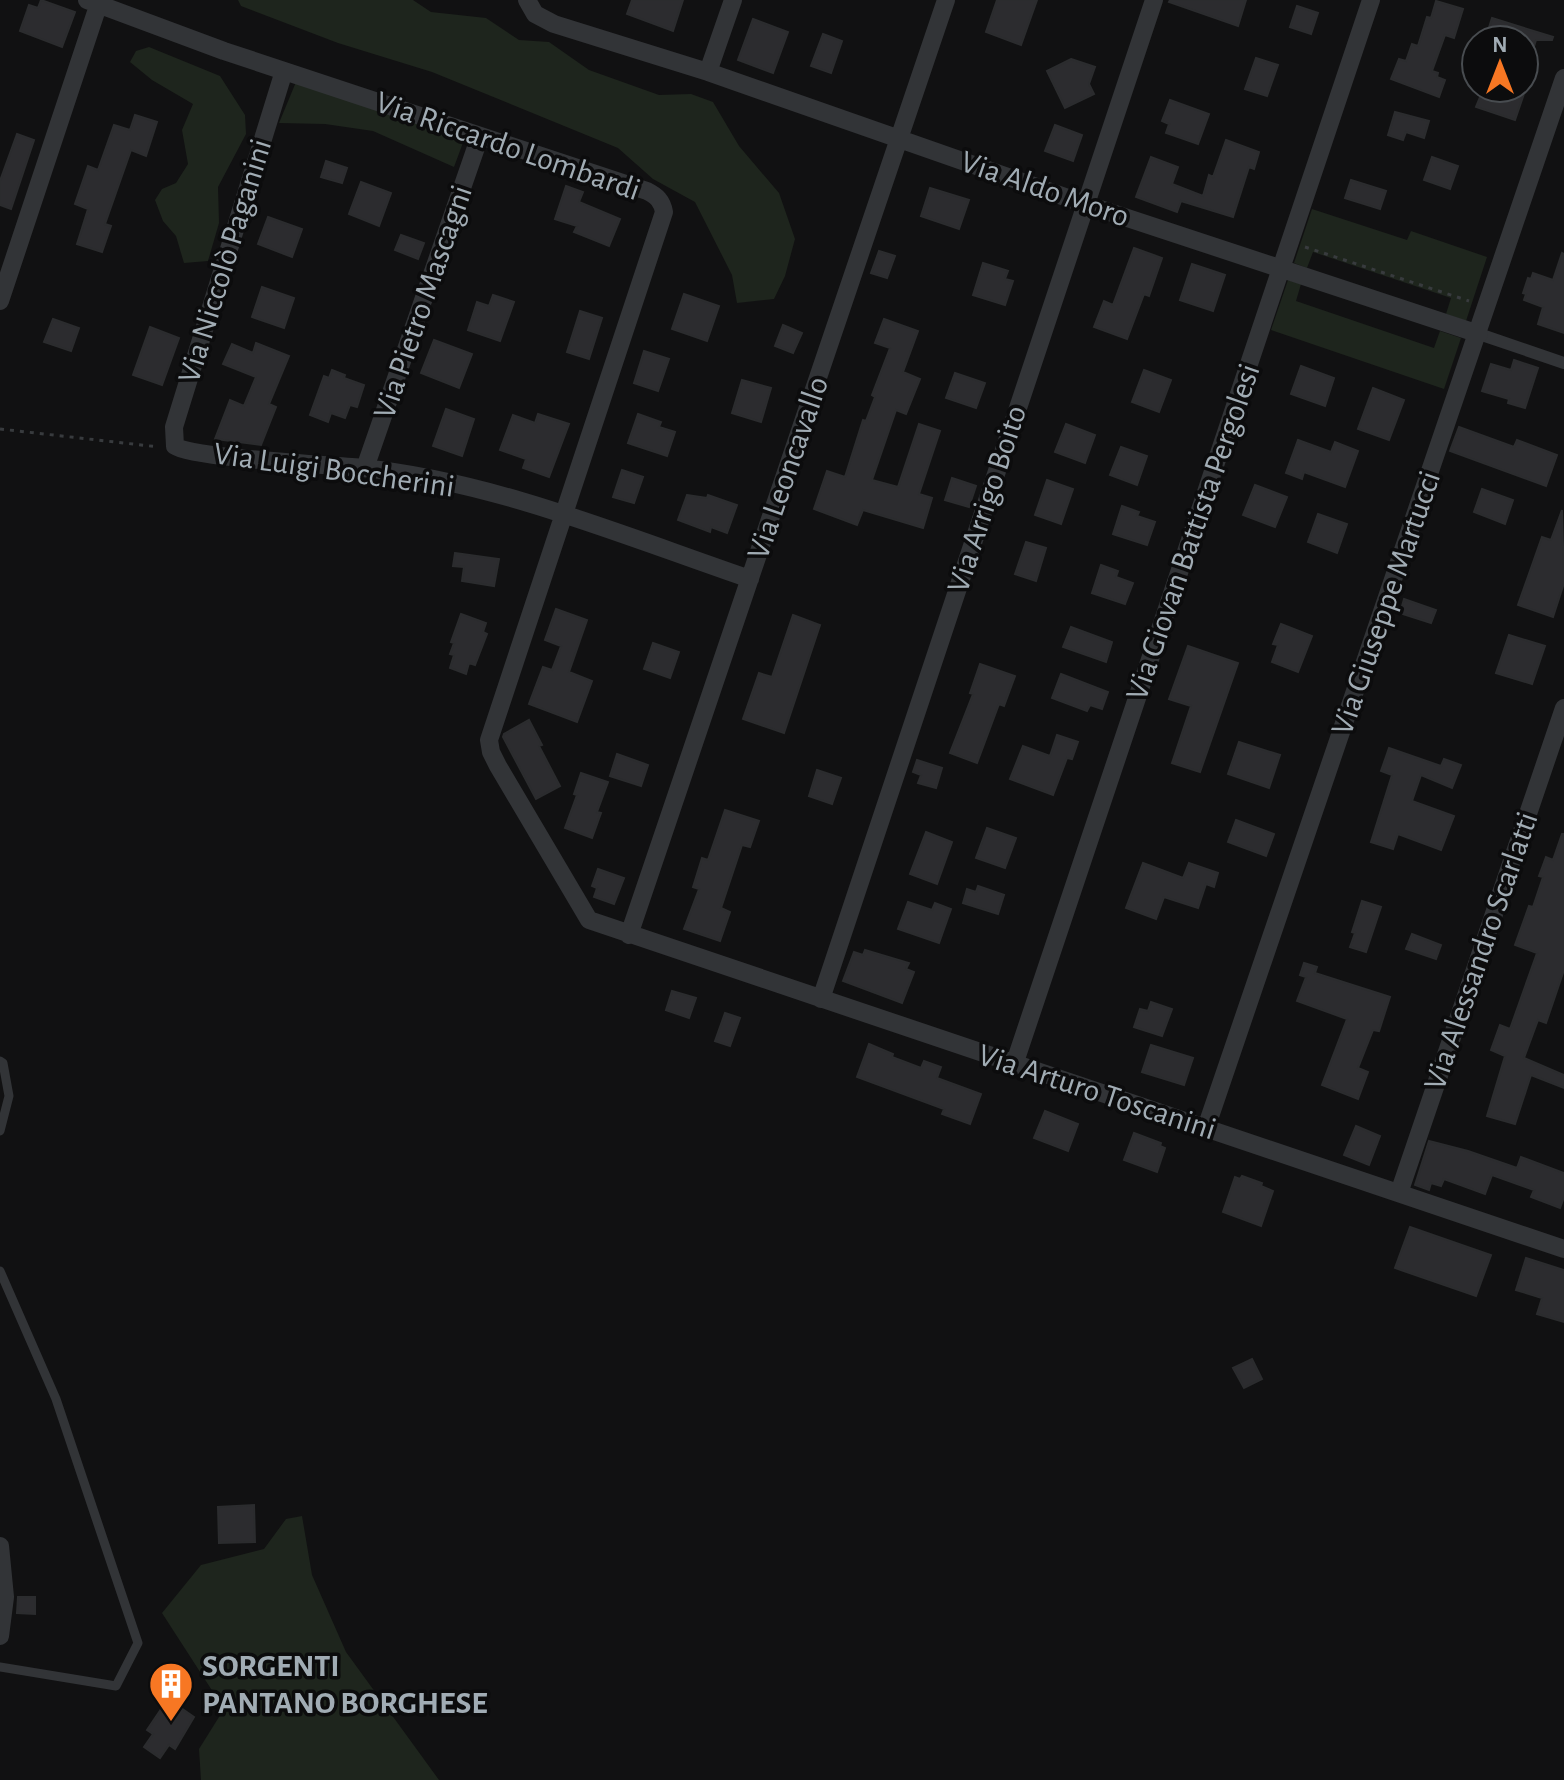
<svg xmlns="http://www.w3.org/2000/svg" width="1564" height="1780" viewBox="0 0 1564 1780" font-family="'Alegreya Sans',sans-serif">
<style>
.green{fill:#1e251d}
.building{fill:#2c2c2f;stroke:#2b2c2e;stroke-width:2}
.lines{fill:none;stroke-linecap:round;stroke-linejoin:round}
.path{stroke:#383b3e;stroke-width:3;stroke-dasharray:4 6;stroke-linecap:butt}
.service{stroke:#323437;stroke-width:9}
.pedestrian{stroke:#323437;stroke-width:12}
.minor{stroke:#323437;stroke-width:18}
.labels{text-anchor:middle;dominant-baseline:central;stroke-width:7;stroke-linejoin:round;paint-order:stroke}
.street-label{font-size:32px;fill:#a1acb4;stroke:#0c0c0d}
.poi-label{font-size:32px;font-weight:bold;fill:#a1acb4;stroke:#0c0c0d;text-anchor:start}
</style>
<rect width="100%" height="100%" fill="#111112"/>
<path class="green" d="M238,0H413L431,12L486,18L519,40L549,42L589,70L659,95L691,94L713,102L739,146L779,193L795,239L785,276L774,299L737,303L732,275L695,202L653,179L618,148L432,72L338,43L241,6Z
M149,47L220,76L245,115L246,134L218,187L219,223L208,261L184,263L176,236L163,221L155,200L162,189L176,183L188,164L182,130L193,104L152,80L130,62L136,51Z
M296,82L464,140L454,167L373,131L325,124L279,123Z
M1312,209L1407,240L1411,231L1487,257L1466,321L1446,314L1451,298L1313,252L1307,268L1294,263Z
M1288,280L1301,284L1296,301L1434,348L1440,331L1461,338L1444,389L1271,330Z
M302,1516L312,1575L346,1652L439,1780H201L199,1749L224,1709L162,1613L201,1565L264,1549L286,1519Z"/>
<path class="building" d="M41,0L75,12L62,47L20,31L29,5L38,8Z
M632,0H683L673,31L627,14Z
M997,0H1037L1021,45L986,32Z
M1170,0H1246L1238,26L1169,2Z
M1436,1L1463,9L1454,38L1445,35L1432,71L1438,73L1437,77L1445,80L1439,97L1391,79L1399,59L1406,61L1412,44L1418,46L1427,17L1431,18Z
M1297,6L1318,13L1311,34L1290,27Z
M1492,18L1553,37L1552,40H1536L1527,69L1524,68V40H1485Z
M753,19L788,32L773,73L738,60Z
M823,34L842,41L831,73L811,66Z
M1256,58L1278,65L1267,96L1245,89Z
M1071,59L1095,67L1089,84L1094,94L1065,108L1047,71Z
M1489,88H1526L1515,120L1476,107L1483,90L1488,91Z
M1170,100L1209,114L1198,144L1166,133L1169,124L1162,121Z
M1395,112L1429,121L1424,138L1406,132L1403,140L1388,135Z
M135,115L157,122L146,156L131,150L105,224L111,226L102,252L77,244L88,209L75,204L88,166L98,170L114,125L130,130Z
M1055,125L1082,135L1073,161L1045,151Z
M17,134L34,140L11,209L0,205V181Z
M1226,140L1259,152L1254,169L1249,167L1233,217L1181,201L1177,212L1136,197L1151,157L1178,167L1172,184L1203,196L1209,175L1213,177Z
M1432,157L1458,166L1450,189L1424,180Z
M326,161L347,168L342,183L321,177Z
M1351,180L1386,191L1380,209L1345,198Z
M361,182L391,193L379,226L349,214Z
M566,186L583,192L579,202L620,219L609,246L574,232L577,226L555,219Z
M930,188L969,200L959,229L921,216Z
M268,217L302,229L292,257L258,244Z
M401,235L424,243L418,259L395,250Z
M1134,248L1162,258L1149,296L1144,294L1127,339L1094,327L1104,301L1113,305Z
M879,251L895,256L887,278L871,273Z
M1562,253L1564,254V333L1538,324L1543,307L1524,300L1526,294L1523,293L1528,278L1531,279L1533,273L1553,280Z
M983,263L1008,271L1005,279L1013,281L1005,305L973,295Z
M1192,264L1225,275L1213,311L1180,300Z
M262,287L294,298L284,328L252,317Z
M684,294L719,306L707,341L672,329Z
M493,295L514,302L500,341L468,330L477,302L489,306Z
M580,311L602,318L589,359L567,352Z
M53,319L79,328L71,351L44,342Z
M884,319L918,331L903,372L920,379L906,414L896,410L872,480L898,487L919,424L940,431L919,494L932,498L923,528L863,510L857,525L814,509L827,471L845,477L863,420L866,421L875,397L872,395L890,348L875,343Z
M783,325L802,333L793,353L775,346Z
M150,327L179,338L162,385L133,375Z
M434,340L472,354L459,388L421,373Z
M256,343L289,356L269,404L276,407L261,445L215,439L230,400L244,406L256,377L223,364L232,344L253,353Z
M644,351L669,359L658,391L634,383Z
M1514,360L1538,368L1525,408L1508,403L1509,399L1482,391L1491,364L1511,370Z
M1301,366L1334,378L1325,406L1291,394Z
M332,370L345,375L344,378L364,385L357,407L350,405L345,418L331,413L328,422L310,415L324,376L329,378Z
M1144,370L1171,380L1159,412L1132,402Z
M955,373L985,383L976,408L946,398Z
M742,380L771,388L761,422L732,413Z
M1373,388L1404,400L1389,440L1358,429Z
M446,409L474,419L462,456L433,446Z
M538,414L569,424L549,477L523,468L526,459L500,450L513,415L535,423Z
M638,414L661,422L659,427L675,432L667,456L628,443Z
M1066,424L1095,435L1085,463L1055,452Z
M1459,427L1514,447L1517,440L1557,455L1546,486L1450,451Z
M1298,440L1331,452L1335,442L1358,451L1345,487L1304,472L1302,479L1286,473Z
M1121,447L1147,456L1137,485L1110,475Z
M622,470L643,477L634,503L613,497Z
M952,478L976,486L969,507L945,500Z
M1047,480L1073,489L1061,524L1035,515Z
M1255,485L1287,497L1275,527L1243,515Z
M1482,489L1513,500L1505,524L1474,512Z
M687,495L707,498L708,495L737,505L727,533L711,527L710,532L678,520Z
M1122,506L1139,512L1137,516L1155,522L1147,545L1113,534Z
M1562,510L1564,583L1553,617L1518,605L1542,537L1551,540Z
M1318,514L1347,524L1337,553L1308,542Z
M1026,542L1046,548L1036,581L1015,574Z
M455,553L499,559L494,586L462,581L464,567L453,566Z
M1101,565L1118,571L1116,577L1133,583L1125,604L1092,593Z
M1404,599L1436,610L1431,623L1400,613Z
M556,609L587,620L569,672L592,681L577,722L529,704L543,667L552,670L561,646L545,640Z
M461,614L486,623L483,632L487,634L475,665L469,663L466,674L450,668L454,655L450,654L454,643L451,642Z
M793,615L820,625L784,733L743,719L759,673L772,677Z
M1281,624L1312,636L1298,672L1272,662L1278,645L1273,644Z
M1071,627L1112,642L1106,662L1063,647Z
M1509,635L1545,646L1532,684L1496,673Z
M653,643L679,652L670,678L644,669Z
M1188,646L1238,663L1200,772L1172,763L1191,706L1169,699Z
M980,664L1015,676L1004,706L999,704L977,763L950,753L973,694L970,693Z
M1061,674L1108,692L1102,709L1090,705L1087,711L1052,698Z
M529,720L542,745L539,746L560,786L536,799L503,737L504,734Z
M1057,735L1078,742L1072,759L1067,758L1053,795L1010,779L1023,746L1050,756Z
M1239,742L1280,755L1269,788L1228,774Z
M1389,748L1441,766L1444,759L1461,765L1452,788L1421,775L1412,801L1454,816L1441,850L1398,834L1393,849L1371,842L1392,775L1381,771Z
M617,754L648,765L641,786L610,776Z
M917,760L942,768L936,788L918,783L921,775L913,772Z
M817,770L841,778L832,804L809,796Z
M581,773L608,782L597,812L601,813L592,838L565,828L577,795L574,794Z
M725,810L759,821L750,847L742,845L721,908L730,912L720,941L684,929L699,889L693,887L702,858L708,860Z
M1236,820L1274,834L1266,856L1228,842Z
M987,828L1016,838L1005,868L976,858Z
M926,832L952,842L937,884L910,874Z
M1562,834H1564V970L1546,1023L1538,1020L1524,1058L1564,1075V1088L1531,1075L1515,1124L1487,1116L1505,1056L1491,1050L1500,1025L1510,1029L1537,953L1515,945L1529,906L1533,907L1543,877L1539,876L1546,857L1553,860Z
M1143,863L1183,878L1189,863L1218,873L1214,887L1206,884L1198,908L1164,897L1156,919L1126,908Z
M598,869L624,878L614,904L594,897L597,888L592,886Z
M978,886L1004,895L998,914L963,903L967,889L976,892Z
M1362,901L1381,907L1366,952L1350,947L1355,933L1352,932Z
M908,902L932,910L935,903L951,909L939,943L898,929Z
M1412,934L1441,945L1436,959L1406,949Z
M865,950L909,963L906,969L914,972L902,1003L843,981L854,952L863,955Z
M1304,963L1317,967L1315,973L1390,997L1379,1031L1373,1030L1358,1068L1368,1072L1358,1099L1322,1085L1347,1019L1297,1001L1306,977L1300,975Z
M672,991L696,998L689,1018L666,1010Z
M1151,1002L1172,1009L1162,1036L1134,1027L1140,1009L1148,1011Z
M725,1013L740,1018L730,1046L715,1041Z
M869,1044L893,1054L892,1057L921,1068L924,1061L941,1067L937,1078L981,1094L970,1124L942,1114L944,1109L857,1077Z
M1151,1045L1193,1058L1184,1085L1142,1072Z
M1045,1111L1078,1124L1068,1151L1034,1138Z
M1356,1126L1380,1136L1369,1165L1344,1155Z
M1134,1133L1161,1143L1160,1146L1165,1148L1157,1172L1124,1160Z
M1429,1141L1468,1151L1517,1168L1521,1157L1564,1173V1197L1560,1208L1531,1197L1534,1190L1492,1175L1485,1194L1444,1179L1441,1186L1431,1183L1429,1190L1415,1185Z
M1242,1176L1262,1183L1261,1186L1273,1191L1261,1226L1223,1212L1235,1177L1240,1179Z
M1410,1227L1491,1255L1476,1296L1395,1268Z
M1526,1258L1564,1270V1322L1537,1314L1542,1298L1516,1290Z
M1252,1359L1262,1379L1244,1388L1233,1368Z
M254,1505L255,1542L219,1543L218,1507Z
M18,1597H35V1614L17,1613Z
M168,1699L194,1717L175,1749L169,1745L160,1758L144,1747L153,1734L147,1730Z"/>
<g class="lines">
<path class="path" d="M1305,247L1469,301
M0,429L159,447"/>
<path class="service" d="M0,1061L3,1063L9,1096L0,1131
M0,1271L56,1399L138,1643L116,1686L0,1667"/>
<path class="pedestrian" d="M1479,334L1564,363"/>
<path class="minor" d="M87,0L224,51L647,191C657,196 662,201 664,212L489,740L491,752L498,766L589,920L1564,1249
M527,0L535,14L554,24L708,72L1085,204L1479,334
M284,71L174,427L175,446C192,458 332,465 363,468C496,482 624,536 750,579
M708,72L733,0
M0,301L100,0
M365,468L480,136
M629,935L946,0
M821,999L1154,0
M1014,1065L1371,0
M1206,1128L1564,78
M1399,1193L1564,708
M0,1546L5,1597L0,1636"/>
</g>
<defs>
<g id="building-pin" transform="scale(2.3)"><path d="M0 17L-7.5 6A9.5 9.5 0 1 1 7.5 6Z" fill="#f77723" stroke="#0c0c0d"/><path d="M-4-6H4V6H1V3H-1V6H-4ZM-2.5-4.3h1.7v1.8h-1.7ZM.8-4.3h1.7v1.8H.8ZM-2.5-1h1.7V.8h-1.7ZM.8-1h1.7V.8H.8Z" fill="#fff"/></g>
</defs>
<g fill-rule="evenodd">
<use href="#building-pin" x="171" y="1684"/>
</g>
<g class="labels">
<g class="street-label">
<text transform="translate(508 146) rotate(19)">Via Riccardo Lombardi</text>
<text transform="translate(1045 189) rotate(19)">Via Aldo Moro</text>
<text transform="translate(225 261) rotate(-73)">Via Niccolò Paganini</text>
<text transform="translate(423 302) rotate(-71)">Via Pietro Mascagni</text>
<text transform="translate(788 468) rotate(-71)">Via Leoncavallo</text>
<text transform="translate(334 470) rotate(8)">Via Luigi Boccherini</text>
<text transform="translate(987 499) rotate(-72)">Via Arrigo Boito</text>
<text transform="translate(1193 532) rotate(-71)">Via Giovan Battista Pergolesi</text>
<text transform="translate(1386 603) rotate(-71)">Via Giuseppe Martucci</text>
<text transform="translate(1481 951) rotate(-71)">Via Alessandro Scarlatti</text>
<text transform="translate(1097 1092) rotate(18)">Via Arturo Toscanini</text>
</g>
<g class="poi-label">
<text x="202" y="1666">SORGENTI<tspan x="202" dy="37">PANTANO BORGHESE</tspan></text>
</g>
</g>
<g transform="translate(1500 64)"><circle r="38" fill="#0c0c0d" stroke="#484c50" stroke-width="2"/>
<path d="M0-6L14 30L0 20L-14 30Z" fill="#f77723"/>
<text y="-12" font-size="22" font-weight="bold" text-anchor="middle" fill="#a1acb4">N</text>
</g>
</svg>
